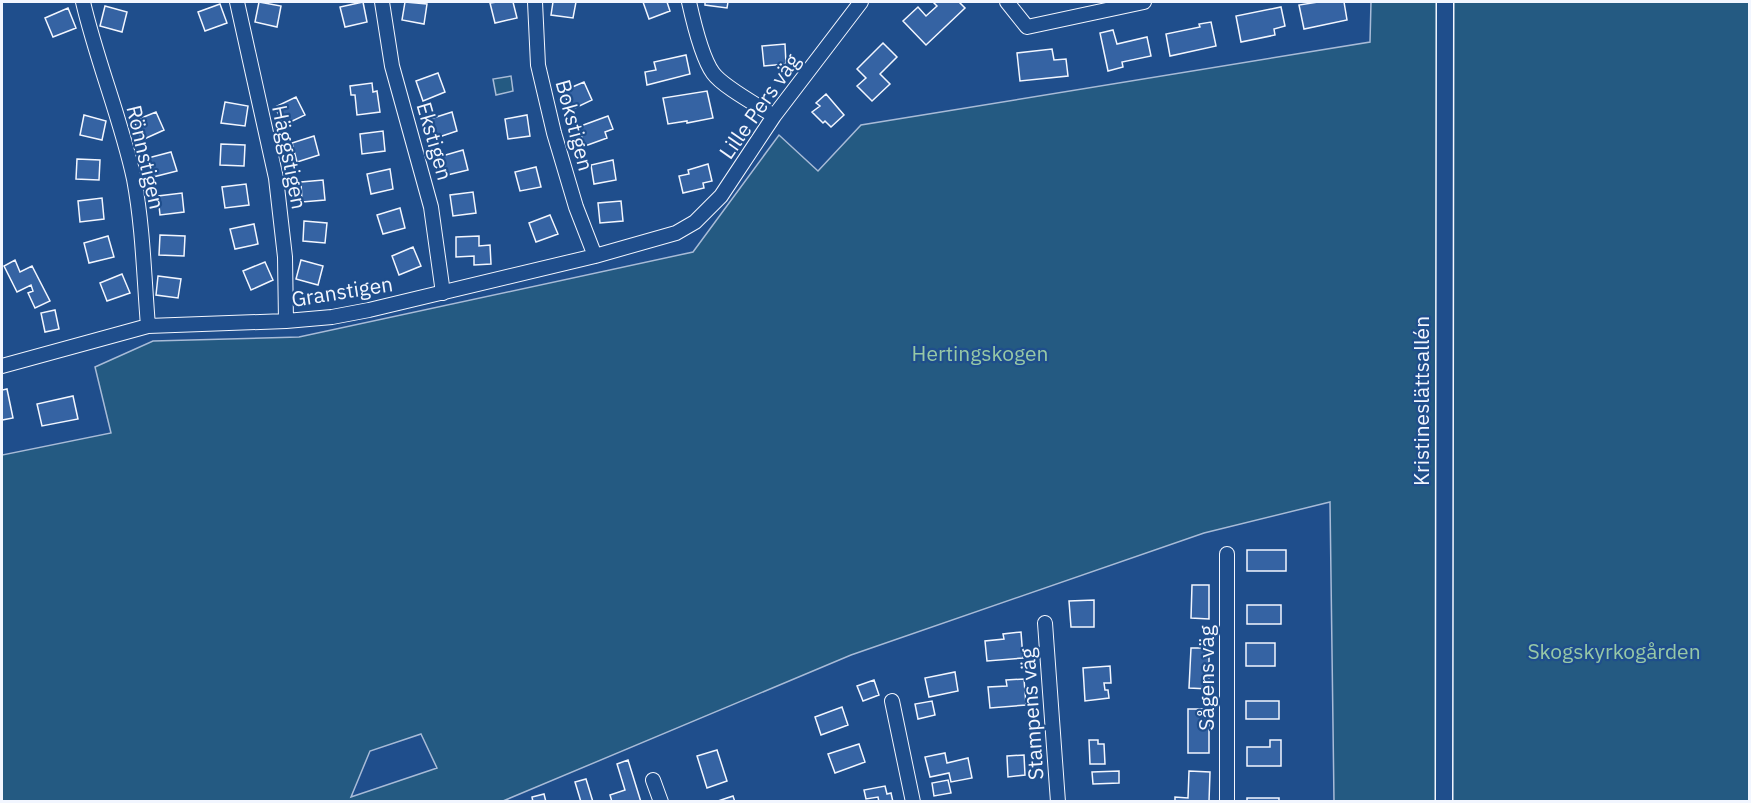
<svg xmlns="http://www.w3.org/2000/svg" width="1751" height="803" viewBox="0 0 1751 803" font-family="'IBM Plex Sans',sans-serif">
<style>
.green{fill:#245a82;stroke:#a8bbd7;stroke-width:1.5;fill-rule:evenodd}
.building{fill:#3563a3;stroke:#f2f6ff;stroke-width:1.5}
.lines{fill:none;stroke-linecap:round;stroke-linejoin:round}
.minor-casing{stroke:#f2f6ff;stroke-width:16}
.tertiary-casing{stroke:#f2f6ff;stroke-width:19}
.minor{stroke:#1f4e8c;stroke-width:14}
.tertiary{stroke:#1f4e8c;stroke-width:16}
.labels{text-anchor:middle;dominant-baseline:central;stroke-width:4.5;stroke-linejoin:round;paint-order:stroke}
.street-label{font-size:21px;fill:#f2f6ff;stroke:#1f4e8c}
.park-label{font-size:21px;fill:#97c8a6;stroke:#1f4e8c}
</style>
<rect width="100%" height="100%" fill="#1f4e8c"/>
<path class="green" d="M1371,2H1749V801H1334L1330,502L1204,533L851,655L503,801L2,802V455L111,433L95,367L153,341L299,337L693,252L779,135L818,171L861,125L1370,42ZM421,734L437,768L351,797L370,751Z
M511,76L513,91L496,95L493,79Z"/>
<path class="building" d="M259,2L281,6L277,27L255,22Z
M363,2L367,22L345,27L340,7Z
M405,2L427,4L424,24L402,20Z
M497,2H513L517,18L495,23L490,3Z
M553,2H576L573,18L551,15Z
M643,2H667L670,11L649,19Z
M705,2H728L727,8L705,5Z
M933,2H959L965,8L926,45L903,21L918,7L926,16L937,6Z
M1318,2H1344L1347,20L1304,29L1299,5Z
M220,4L227,23L205,31L198,12Z
M105,6L127,12L122,32L100,26Z
M1281,7L1285,26L1274,29L1275,35L1241,42L1236,16Z
M68,8L76,28L53,37L45,18Z
M1211,22L1216,46L1170,56L1166,34L1200,27L1199,24Z
M1113,30L1117,44L1147,37L1151,56L1122,62L1123,67L1108,71L1100,33Z
M883,43L897,57L880,74L890,84L872,101L857,86L866,78L857,69Z
M785,44L786,64L764,66L762,46Z
M1052,49L1054,60L1066,59L1068,76L1020,81L1017,53Z
M686,55L690,74L647,85L645,72L656,70L654,62Z
M438,73L445,92L423,101L416,81Z
M584,82L592,100L571,110L563,91Z
M372,83L373,92L377,91L380,112L357,115L355,95H351L350,86Z
M707,91L713,118L687,123V121L668,124L663,98Z
M826,94L844,115L831,127L825,121L823,123L812,112L820,106L816,103Z
M296,97L305,115L284,125L275,107Z
M225,102L248,106L245,126L221,123Z
M156,112L164,130L142,140L134,121Z
M452,112L457,131L436,138L430,119Z
M84,115L106,121L102,140L80,135Z
M527,115L530,136L508,139L505,119Z
M608,116L613,129L605,132L607,138L585,146L578,127Z
M383,131L385,151L362,154L360,134Z
M314,136L319,155L297,162L292,143Z
M221,144L245,145L244,166L220,165Z
M463,150L468,170L447,175L442,156Z
M171,152L177,171L153,177L148,158Z
M77,159L100,160L99,180L76,179Z
M613,160L616,180L594,184L591,165Z
M708,164L712,181L703,183L704,188L683,193L679,176L689,174L688,170Z
M536,167L541,187L520,191L515,172Z
M390,169L393,189L371,194L367,174Z
M323,180L325,200L302,202L301,182Z
M246,184L249,205L225,208L222,187Z
M473,192L476,213L453,216L450,195Z
M182,193L184,212L160,215L158,196Z
M102,198L104,219L80,222L78,201Z
M621,201L623,221L600,223L598,203Z
M400,208L405,228L383,234L377,215Z
M550,215L558,234L536,242L529,223Z
M304,221L327,223L325,243L303,241Z
M254,224L258,244L235,249L230,229Z
M160,235L185,236L184,256L159,255Z
M108,236L114,257L89,263L84,243Z
M479,236V246L490,245L491,264L474,265V256L456,257V237Z
M413,247L421,266L399,275L392,256Z
M15,260L20,272L32,266L50,301L35,308L28,293L33,291L31,285L17,292L4,266Z
M301,260L323,266L318,285L296,279Z
M265,262L273,280L251,290L243,271Z
M122,274L130,293L107,301L100,283Z
M158,276L181,279L178,298L156,295Z
M55,310L59,329L45,332L41,313Z
M7,389L13,418L2,420V390Z
M73,396L78,419L42,426L37,404Z
M1247,550H1286V571H1247Z
M1192,585H1209V619L1191,618Z
M1094,600V627H1071L1069,601Z
M1247,605H1281V624H1247Z
M1021,632L1023,658L987,661L985,641L1004,639L1003,634Z
M1246,643H1275V666H1246Z
M1191,648H1209V689L1189,688Z
M1110,666L1111,683H1104L1105,690H1108L1109,698L1085,701L1083,668Z
M955,672L958,691L929,697L925,678Z
M1024,679L1026,705L990,708L988,687L1007,686L1006,680Z
M874,680L879,695L863,701L857,686Z
M932,701L935,715L918,719L915,704Z
M1246,701H1279V719H1246Z
M842,707L848,725L821,735L815,717Z
M1188,709H1209V753H1188Z
M1089,740H1098V744H1104L1105,764H1090Z
M1270,740H1281V766H1247V747H1270Z
M859,744L865,762L835,773L828,754Z
M717,750L727,781L707,788L697,756Z
M945,753L947,763L968,758L972,778L951,782L949,773L930,777L925,757Z
M1024,755L1025,775L1008,777L1007,756Z
M628,760L641,802H612L610,795L625,790L617,764Z
M1119,771V783L1093,784L1092,772Z
M1189,771L1210,772L1209,802H1175V797L1188,798Z
M586,779L593,802H581L575,782Z
M948,780L951,793L934,796L932,783Z
M885,786L887,794L891,793L893,802H879L878,797L866,799L864,790Z
M544,794L546,802H533L532,797Z
M733,796L735,802H715Z
M1247,798H1279V802H1247Z"/>
<g class="lines">
<g class="minor-casing">
<path id="minor" d="M83,2C97,62 121,119 134,179C143,227 144,277 148,326
M237,2L276,178L285,257L286,321
M382,2L392,66L431,207L443,293
M535,2L538,65L554,133L576,207L595,256
M689,2C693,20 702,58 713,73C723,87 759,106 774,116
M1007,2L1027,27L1144,2
M2,366L148,326L286,321L332,317L369,310L595,256L676,233L695,222L721,196L774,116L861,2
M1227,554V802
M1045,623L1058,802
M892,701L913,802
M653,780L661,802"/>
</g>
<g class="tertiary-casing">
<path id="tertiary" d="M1444,802L1445,2"/>
</g>
<use href="#minor" class="minor"/>
<use href="#tertiary" class="tertiary"/>
</g>
<g class="labels">
<g class="street-label">
<text transform="translate(759 106) rotate(-55)">Lille Pers väg</text>
<text transform="translate(575 125) rotate(75)">Bokstigen</text>
<text transform="translate(435 141) rotate(74)">Ekstigen</text>
<text transform="translate(146 157) rotate(77)">Rönnstigen</text>
<text transform="translate(290 157) rotate(79)">Häggstigen</text>
<text transform="translate(342 291) rotate(-9)">Granstigen</text>
<text transform="translate(1421 401) rotate(-90)">Kristineslättsallén</text>
<text transform="translate(1206 678) rotate(-90)">Sågens väg</text>
<text transform="translate(1031 714) rotate(-94)">Stampens väg</text>
</g>
<g class="park-label">
<text x="980" y="353">Hertingskogen</text>
<text x="1614" y="651">Skogskyrkogården</text>
</g>
</g>
<rect width="1751" height="803" fill="none" stroke="#f2f6ff" stroke-width="6"/>
</svg>
